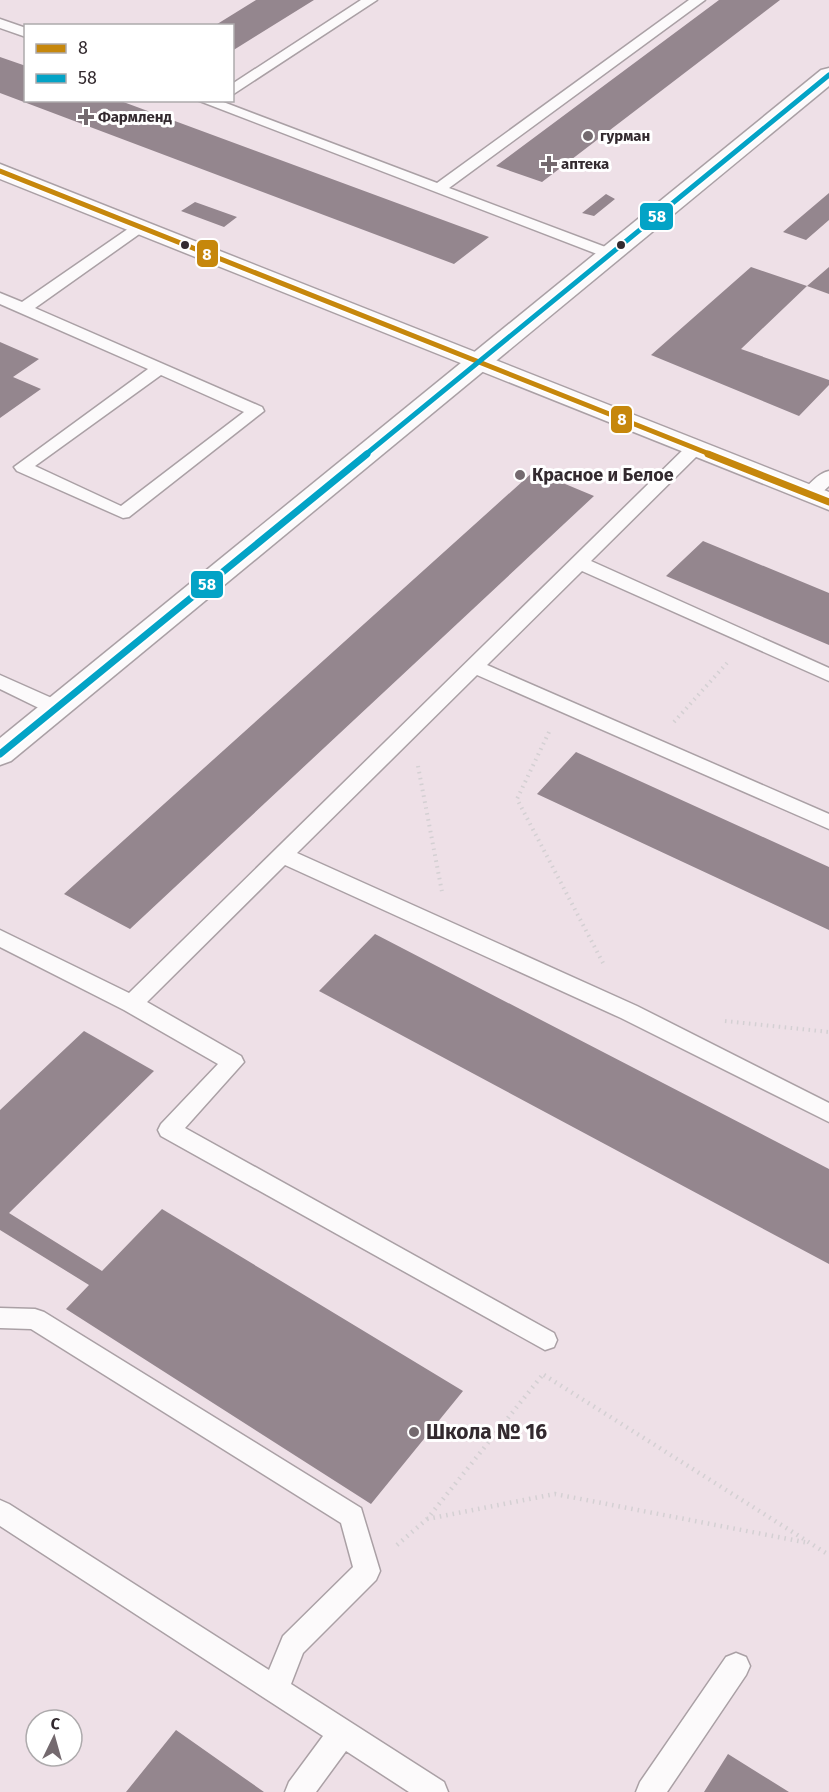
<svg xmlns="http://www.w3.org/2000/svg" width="829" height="1792" viewBox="0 0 829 1792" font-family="'Fira Sans',sans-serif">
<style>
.building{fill:#94868e}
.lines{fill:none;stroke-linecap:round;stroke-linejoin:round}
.service-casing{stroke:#aaa0a5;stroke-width:3}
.tertiary-casing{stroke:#aaa0a5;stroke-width:3}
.secondary-casing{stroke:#aaa0a5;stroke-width:3}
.path-far1{stroke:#d4d0d3;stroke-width:4;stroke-dasharray:1.5 4.5;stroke-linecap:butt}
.path{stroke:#d4d0d3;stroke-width:4.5;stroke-dasharray:1.5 5;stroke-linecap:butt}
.service{fill:#fcfafb;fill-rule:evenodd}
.tertiary{fill:#fcfafb;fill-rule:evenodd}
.secondary{fill:#fcfafb;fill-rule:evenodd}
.bus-1-far1-casing{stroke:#fff;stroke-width:8}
.bus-1-casing{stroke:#fff;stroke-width:11}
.bus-2-far1-casing{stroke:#fff;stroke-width:8}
.bus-2-casing{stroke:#fff;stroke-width:11}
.bus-1-far1{stroke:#c6870c;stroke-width:5}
.bus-1{stroke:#c6870c;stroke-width:7}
.bus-2-far1{stroke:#03a3c6;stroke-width:5}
.bus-2{stroke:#03a3c6;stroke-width:7}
.poi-dot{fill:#746a6f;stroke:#fff;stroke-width:2}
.bus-dot{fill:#332a2f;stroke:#fff;stroke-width:2}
.labels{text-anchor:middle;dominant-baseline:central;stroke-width:6;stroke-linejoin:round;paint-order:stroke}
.far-poi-label{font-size:15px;font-weight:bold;fill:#332a2f;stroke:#fff;text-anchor:start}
.poi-label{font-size:18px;font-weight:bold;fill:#332a2f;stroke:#fff;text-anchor:start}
.near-poi-label{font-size:21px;font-weight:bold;fill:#332a2f;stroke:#fff;text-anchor:start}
.line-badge{stroke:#fff;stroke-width:2}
.badge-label{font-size:16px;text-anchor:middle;font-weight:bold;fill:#fff}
</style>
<rect width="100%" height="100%" fill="#eee0e7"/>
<path class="building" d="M256,0H314L232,51V26H214Z
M719,0H780L542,182L496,166Z
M0,57L26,66V100H118L489,237L454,264L0,93Z
M829,193V220L806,240L783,232Z
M606,194L615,199L594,216L582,213Z
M195,202L237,217L224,227L181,211Z
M751,267L807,286L741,349L829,380V385L799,416L651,355Z
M829,267V294L807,286Z
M0,342L39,359L13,377L41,389L0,418Z
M534,471L594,496L130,929L64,894Z
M703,541L829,593V645L666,576Z
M576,752L829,867V930L537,794Z
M375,934L829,1169V1264L319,991Z
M84,1031L154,1071L9,1213L102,1271L162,1209L463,1391L371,1504L66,1309L89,1285L0,1230V1110Z
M176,1730L264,1792H126Z
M728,1754L789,1792H704Z"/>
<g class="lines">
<g class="service-casing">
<path id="service" d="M361,0H377L232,95V84Z
M689,0H705L449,188L616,251L618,254L616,257L610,259L197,100H218L437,183Z
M0,19L26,28V37L0,28Z
M140,222L145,224L148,227L145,230L35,308L262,407L264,411L129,517L123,518L17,471L14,467L148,369L0,304V293L22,302L135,224ZM161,375L244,412L121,506L35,466Z
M695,443L701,444L704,448L701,452L591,561L829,668V681L582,571L487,665L829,814V829L477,675L297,853L637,1006L829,1103V1122L621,1018L285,865L147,1002L241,1056L244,1062L185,1128L554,1333L557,1340L554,1347L545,1350L161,1136L158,1130L161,1124L218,1064L124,1010L0,947V930L129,993L689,444Z
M829,471V486L816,498H804L801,494C808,485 818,473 829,471Z
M0,675L63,703L66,708L63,713L56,714L49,713L0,689Z
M0,1308L35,1309L44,1312L361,1508L380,1571L376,1580L303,1653L291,1684L444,1782L448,1792H409L346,1751L316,1792H285L289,1782L323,1736L0,1526V1500L9,1504L269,1670L283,1636L353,1567L341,1523L31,1329L0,1328Z
M736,1653L746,1657L750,1666L746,1675L667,1792H636L640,1782L726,1657Z"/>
</g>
<g class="tertiary-casing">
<path id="tertiary" d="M829,68V86L11,761L0,765V738L821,70Z"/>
</g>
<g class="secondary-casing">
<path id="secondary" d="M0,164L829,492V510L0,179Z"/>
</g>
<path class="path-far1" d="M674,722L727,663
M549,732L517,799L603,963
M418,766L442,892
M725,1021L829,1032"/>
<path class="path" d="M544,1375L829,1555
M427,1519L555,1494L809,1543
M397,1545L427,1519L544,1373"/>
<use href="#service" class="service"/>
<use href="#tertiary" class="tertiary"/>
<use href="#secondary" class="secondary"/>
<g class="bus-1-far1-casing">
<path id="bus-1-far1" d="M0,171L712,455"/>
</g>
<g class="bus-1-casing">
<path id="bus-1" d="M708,454L829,502"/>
</g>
<g class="bus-2-far1-casing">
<path id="bus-2-far1" d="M365,455L829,75"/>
</g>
<g class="bus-2-casing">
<path id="bus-2" d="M0,754L367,454"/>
</g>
<use href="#bus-1-far1" class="bus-1-far1"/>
<use href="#bus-1" class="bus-1"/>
<use href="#bus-2-far1" class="bus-2-far1"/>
<use href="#bus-2" class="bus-2"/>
</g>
<g class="poi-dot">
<path d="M83 108h6v6h6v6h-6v6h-6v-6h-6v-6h6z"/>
<circle cx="588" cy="136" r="6"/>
<path d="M546 155h6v6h6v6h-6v6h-6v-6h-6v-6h6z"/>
<circle cx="520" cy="475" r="6"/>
<circle cx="414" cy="1432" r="6"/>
</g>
<g class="bus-dot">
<circle cx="185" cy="245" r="5"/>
<circle cx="621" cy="245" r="5"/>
</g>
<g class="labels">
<g class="far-poi-label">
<text x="98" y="117">Фармленд</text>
<text x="600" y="136">гурман</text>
<text x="561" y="164">аптека</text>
</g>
<g class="poi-label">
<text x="532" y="475">Красное и Белое</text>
</g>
<g class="near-poi-label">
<text x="426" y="1432">Школа № 16</text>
</g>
</g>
<g class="line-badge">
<rect x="639" y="202" width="35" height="29" rx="6" fill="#03a3c6"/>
<rect x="196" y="239" width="23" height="29" rx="6" fill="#c6870c"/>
<rect x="610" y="405" width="23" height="29" rx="6" fill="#c6870c"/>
<rect x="190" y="570" width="34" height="29" rx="6" fill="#03a3c6"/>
</g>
<g class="badge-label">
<text x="657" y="222">58</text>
<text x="207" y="260">8</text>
<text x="622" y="425">8</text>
<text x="207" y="590">58</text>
</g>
<rect x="24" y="24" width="210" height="78" fill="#ffffff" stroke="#adaaac" stroke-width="1.5"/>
<rect x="36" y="44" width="30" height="9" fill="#c6870c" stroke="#adaaac" stroke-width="1.5"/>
<text x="78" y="54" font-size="18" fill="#332a2f">8</text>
<rect x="36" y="74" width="30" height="9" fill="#03a3c6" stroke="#adaaac" stroke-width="1.5"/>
<text x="78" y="84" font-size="18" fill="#332a2f">58</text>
<g transform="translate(54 1738) rotate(5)"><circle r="28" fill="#ffffff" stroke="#adaaac" stroke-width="1.5"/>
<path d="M0-4.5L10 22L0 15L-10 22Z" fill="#746a6f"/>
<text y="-9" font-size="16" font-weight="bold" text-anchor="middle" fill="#332a2f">С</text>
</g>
</svg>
